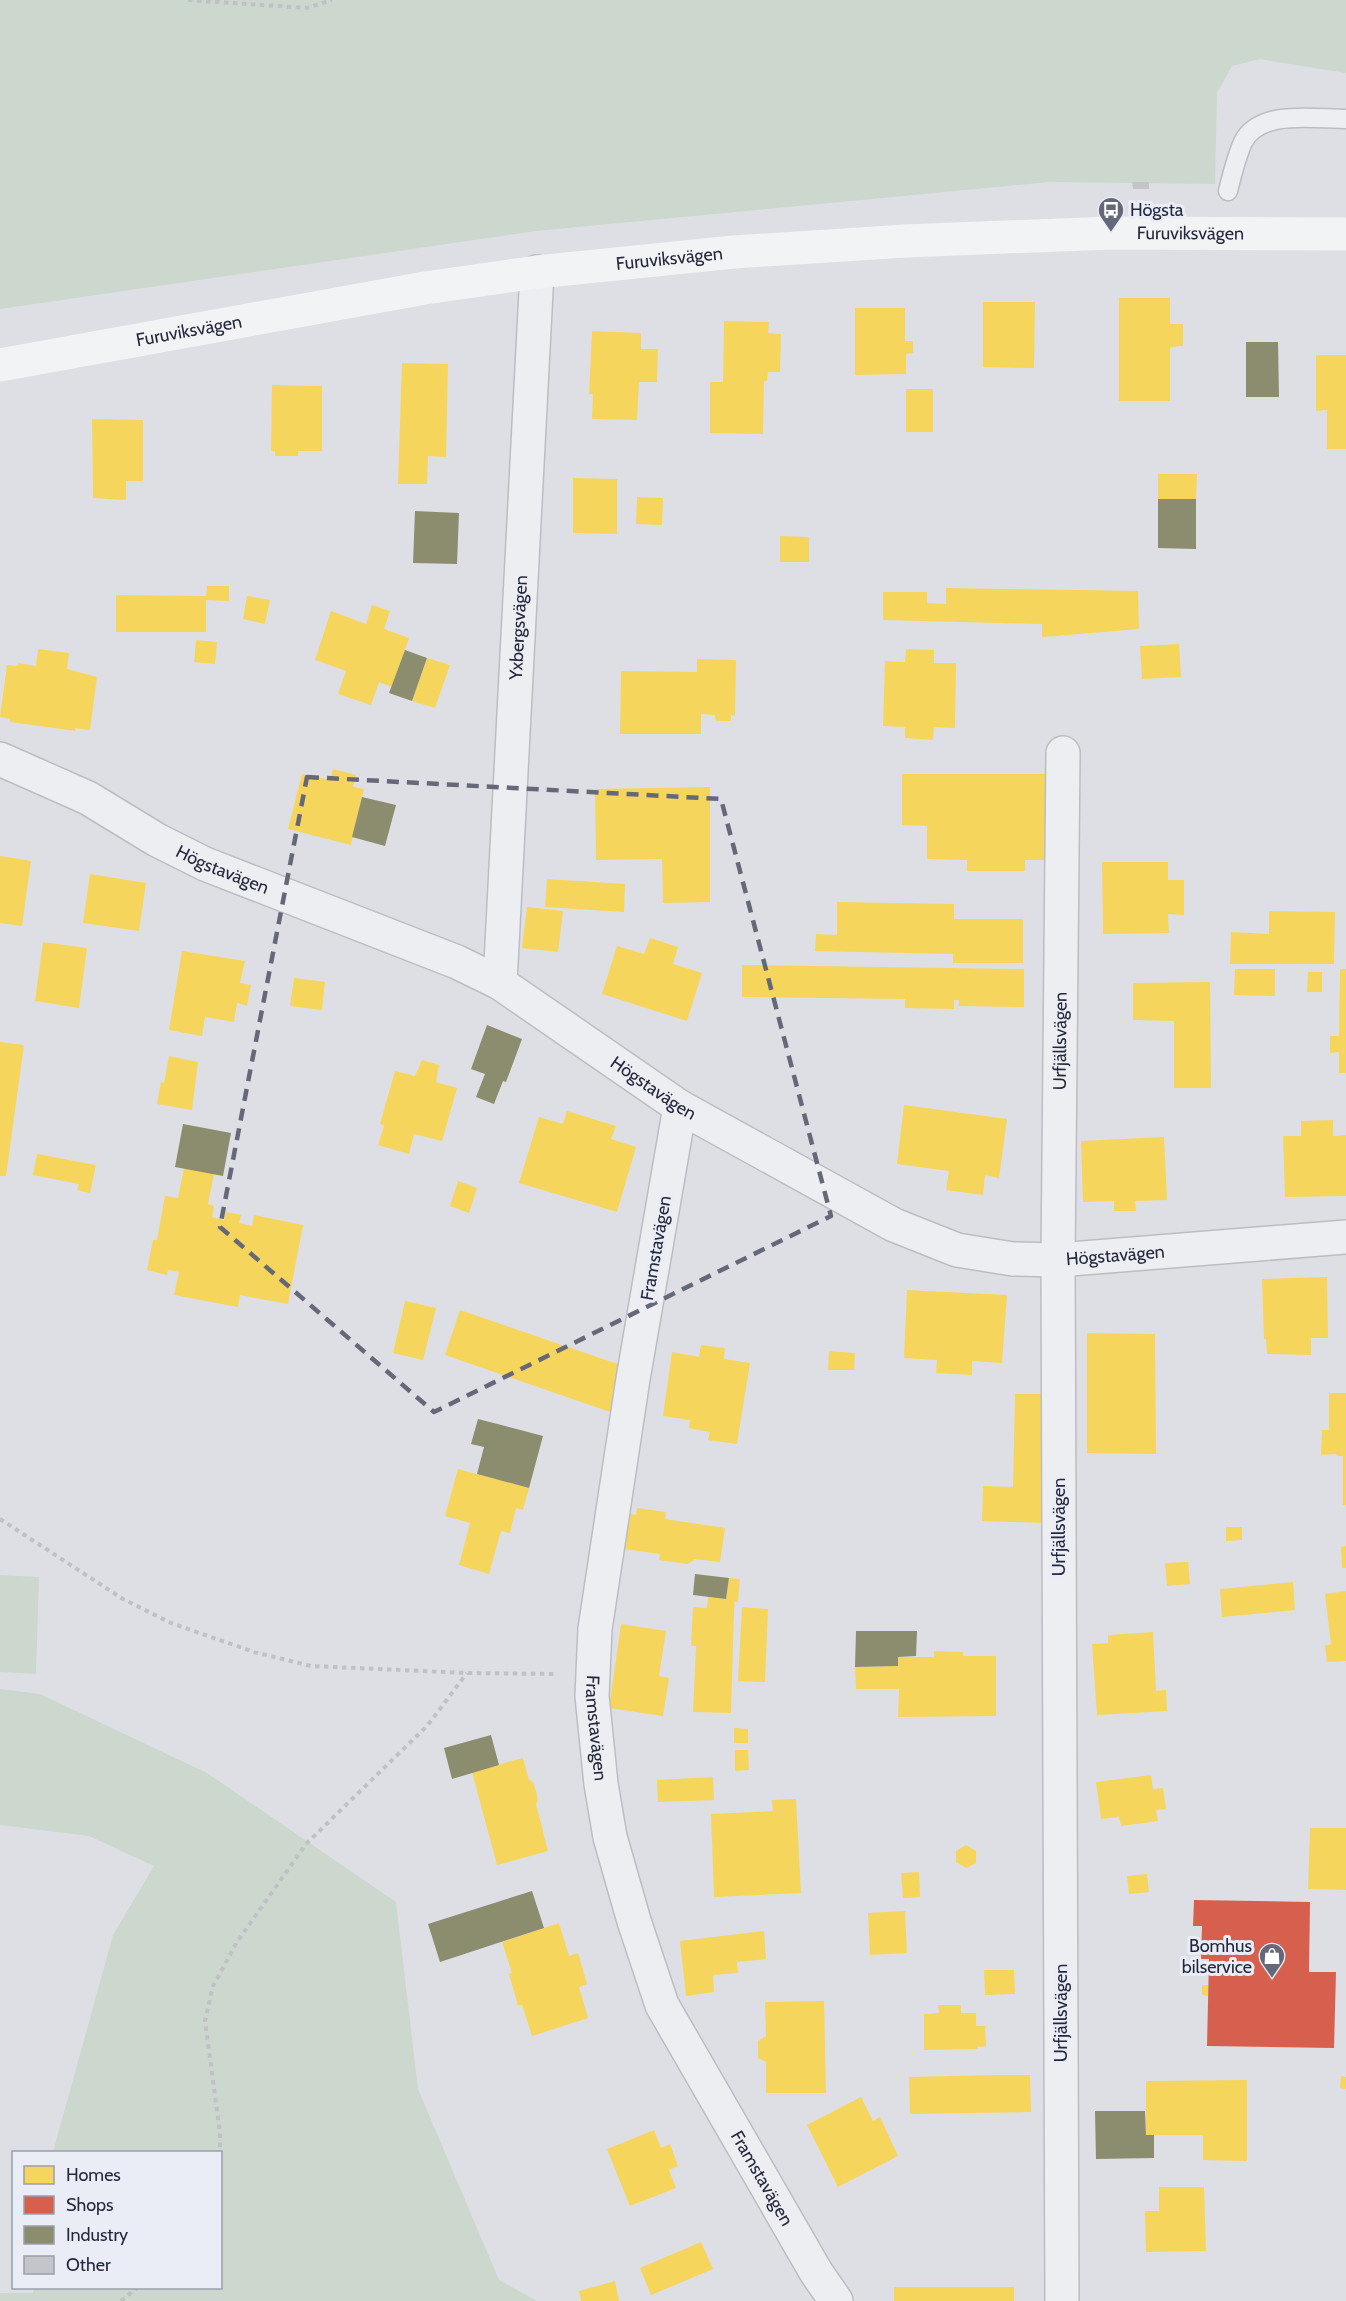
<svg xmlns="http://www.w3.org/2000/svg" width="1346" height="2301" viewBox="0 0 1346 2301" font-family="Cabin,sans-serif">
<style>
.green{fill:#ccd8cd}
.homes{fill:#f6d55c}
.shops{fill:#d6604d}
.industry{fill:#8c8c6e}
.building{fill:#c4c5cb}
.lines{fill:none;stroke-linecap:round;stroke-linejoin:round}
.lane-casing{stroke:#bcbdc2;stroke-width:21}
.street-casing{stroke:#bcbdc2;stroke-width:36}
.path{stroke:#c0c0c7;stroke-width:4;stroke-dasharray:4.5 4.5;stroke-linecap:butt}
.lane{stroke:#edeef1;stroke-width:18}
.street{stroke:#edeef1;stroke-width:33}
.secondary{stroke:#f2f3f5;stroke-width:33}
.marked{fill:none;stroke:#656878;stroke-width:4.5;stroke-dasharray:12 8;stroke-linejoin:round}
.labels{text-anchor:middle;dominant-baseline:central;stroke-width:6;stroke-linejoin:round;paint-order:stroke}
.poi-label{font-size:18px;fill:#24283e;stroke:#eaedf5;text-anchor:start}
.street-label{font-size:18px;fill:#24283e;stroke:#eaedf5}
</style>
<rect width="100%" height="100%" fill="#dedfe4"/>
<path class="green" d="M0,0H1346V73L1260,59L1232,66L1217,93L1215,184L1049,182L536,231L0,309Z
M0,1575L39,1577L36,1674L0,1672Z
M0,1689L40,1694L207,1773L396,1902L418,2089L499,2280L537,2301H0V2293H33L34,2288H220V2152H53L113,1935L154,1866L89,1836L0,1825Z"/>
<path class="homes" d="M1119,298H1170V324H1183V346L1170,347V401H1119Z
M983,302H1035L1034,368L983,367Z
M855,308H905V341H913V353L906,354V374L855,375Z
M724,321L769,322L768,333L781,334L780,372H768L767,381H764L763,434L710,433V382H723Z
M592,331L641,333V349H658L657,382H639L637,420L592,419L593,394H589Z
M1316,355H1346V449H1327V410L1316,411Z
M402,363L448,364L446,457L428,456L427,484H398Z
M272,385L322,386V451H298V456H275V451H271Z
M906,389H933V432H906Z
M92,419L143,420V481H126V500L93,498Z
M1158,474H1197L1196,499H1158Z
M573,478L617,479V534L573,533Z
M637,497L663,498L662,525L636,524Z
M780,536L809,537V562H780Z
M207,586H229V601L206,600V632H116V595L206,596Z
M946,588L1138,591L1139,629L1042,637V624L883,620V592H927V603L946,604Z
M247,596L270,600L265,624L243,619Z
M372,605L390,611L384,629L409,638L392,687L379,682L371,705L338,694L346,671L315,660L331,611L366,624Z
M196,640L217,642L215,664L194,662Z
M1179,644L1181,677L1142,679L1140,646Z
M38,649L69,653L67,669L97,677L90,730L75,728L76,731L10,722V719L0,717L7,665L18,666V663L36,666Z
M906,649L934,650V663H956L955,728L934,727L933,740L905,738V727L883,726L885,661L905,662Z
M427,658L450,665L435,708L412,701Z
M697,659L736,660L735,716L731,715V721H716L715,715L701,714V734H620L621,671L697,672Z
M333,769L356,775L353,787L364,789L351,845L288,829L302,774L330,780Z
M902,774H1049V860H1025V871H967V860L927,859V826L902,825Z
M710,787V902L663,903L662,859L596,860L595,789Z
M0,856L31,861L22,926L0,923Z
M1102,862H1168V880H1184V915L1168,914L1169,933L1103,934Z
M90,874L146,883L139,931L83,923Z
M547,879L625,884L624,912L545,907Z
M837,902L954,904V919H1023V963H953V954L815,951L816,934L837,935Z
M527,907L563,911L558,952L522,948Z
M1269,911L1335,912L1334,964H1230L1231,932L1269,934Z
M650,938L678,947L673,964L702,973L687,1021L602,994L617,946L644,954Z
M43,942L87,948L79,1008L35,1001Z
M182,951L245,961L240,983L251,985L247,1006L237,1003L234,1022L205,1017L202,1036L169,1030Z
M742,965L1024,969V1007L959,1006V1000H954V1009L905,1008V999L742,997Z
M1235,969H1275V996L1234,995Z
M1340,969H1346V1073H1339V1052L1330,1053V1036H1339Z
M1308,972H1322V992H1307Z
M294,978L325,982L322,1010L290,1006Z
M1210,982L1211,1088H1174V1021L1133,1020V983Z
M0,1042L24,1045L6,1176H0Z
M169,1056L198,1062L192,1110L157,1104L161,1082L164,1083Z
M422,1060L439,1065L436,1082L457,1088L442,1141L414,1134L409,1154L378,1145L384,1126L380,1124L395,1071L415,1076Z
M904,1105L1007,1119L999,1178L985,1175L983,1195L946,1190L949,1171L897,1164Z
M567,1111L616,1126L611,1139L636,1147L617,1212L519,1183L539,1117L563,1124Z
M1333,1120V1136L1346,1135V1196L1285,1197L1283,1136H1301V1121Z
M1164,1137L1167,1200L1135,1201L1136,1211H1114V1201L1083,1202L1081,1141Z
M37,1154L96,1165L90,1193L77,1190L79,1184L33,1175Z
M184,1168L214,1174L208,1204L214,1206L212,1217L224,1220L226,1212L241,1215L239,1223L252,1226L254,1215L303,1225L288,1304L240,1295L238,1307L174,1295L179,1272L168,1270L167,1275L147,1270L153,1240H157L165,1196L178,1198Z
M458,1181L477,1188L469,1213L450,1206Z
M1327,1277L1328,1338H1311V1355L1267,1354L1266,1339H1264L1262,1279Z
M907,1290L1007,1295L1002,1363L972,1361V1375L936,1373L937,1360L904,1358Z
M405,1301L436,1308L423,1360L393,1353Z
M460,1310L629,1368L613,1413L445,1355Z
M1087,1333L1155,1334L1156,1454L1087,1453Z
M701,1345L725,1348L724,1359L750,1363L737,1444L708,1440L710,1432L689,1428L690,1420L663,1416L672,1352L699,1357Z
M829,1351L855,1353L854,1370H828Z
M1329,1393H1346V1505H1343V1456H1337L1336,1454L1321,1455L1322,1430H1329Z
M1015,1394H1047L1044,1523L982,1521L983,1486L1013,1487Z
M458,1469L529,1488L523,1510L516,1508L510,1533L501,1531L489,1574L459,1565L470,1523L445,1516Z
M637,1508L666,1512L665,1519L725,1528L720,1562L694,1559L693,1561L687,1564L659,1560L660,1554L624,1549L629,1514L636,1515Z
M1226,1527H1242V1540L1226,1541Z
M1346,1546V1568H1342L1341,1547Z
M1188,1562L1190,1584L1167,1586L1165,1563Z
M729,1578L740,1579L738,1602L735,1601L734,1609L731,1713L693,1712L696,1646H691L693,1607L707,1608L708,1597L726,1599Z
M1293,1582L1295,1610L1222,1617L1220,1589Z
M1346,1591V1661L1327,1662L1325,1646L1331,1644L1325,1594Z
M742,1607L768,1609L765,1682L738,1681Z
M621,1624L666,1631L659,1676L669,1678L663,1716L609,1708Z
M1153,1632L1156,1691L1166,1690L1167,1711L1097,1715L1092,1644L1108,1643V1635Z
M934,1651L963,1652V1656H996V1716L898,1717L899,1689H856L855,1667L898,1666V1657H934Z
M734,1728L748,1729V1743H734Z
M735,1750H748L749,1770L735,1771Z
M523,1758L529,1780L533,1782L536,1791L538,1800L536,1804L548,1851L497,1865L472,1772Z
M1151,1775L1153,1789L1163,1788L1166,1809L1156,1810L1158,1821L1121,1826L1119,1817L1101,1819L1096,1782Z
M713,1777L714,1800L658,1802L657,1780Z
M796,1799L801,1893L714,1897L711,1814L773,1811L772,1800Z
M1310,1828H1346V1890L1308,1889Z
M966,1845L976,1851V1863L966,1868L956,1862V1851Z
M919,1872L920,1897L903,1898L901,1873Z
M1147,1874L1149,1892L1129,1894L1127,1876Z
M905,1911L907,1953L870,1955L868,1913Z
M559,1923L569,1956L578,1953L587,1984L579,1987L588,2018L532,2036L522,2005H518L509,1974L512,1973L502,1942Z
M764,1931L766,1959L737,1962L738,1973L713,1975L714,1992L686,1996L680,1941Z
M984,1970H1014L1015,1994L985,1995Z
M1202,1985H1208V1996L1202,1995Z
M824,2001L826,2093H766V2062L758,2058V2041L766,2036L765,2002Z
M938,2005H961V2013H976V2026H985L986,2046L977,2047V2049L924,2050V2014L939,2013Z
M995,2075H1030L1031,2112L910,2114L909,2077Z
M1341,2076L1346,2077V2089L1340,2088Z
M1247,2080V2161L1203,2160V2135H1146V2081Z
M861,2097L873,2121L880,2117L898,2156L838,2187L807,2125Z
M654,2130L661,2148L670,2144L678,2166L669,2170L676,2188L630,2206L607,2149Z
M1159,2187H1204L1206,2251L1146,2252L1145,2211H1159Z
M701,2242L713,2269L651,2295L640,2268Z
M615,2281L619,2301H581L579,2291Z
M894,2287H1014V2301H894Z"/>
<path class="shops" d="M1194,1900L1310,1902L1309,1972H1336L1334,2048L1207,2046L1209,1959H1201L1202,1926H1193Z"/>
<path class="industry" d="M1246,342H1278L1279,397H1246Z
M1158,499H1196V549L1158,548Z
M415,511L459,513L457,564L413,563Z
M405,650L427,658L412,701L389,693Z
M362,797L396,805L385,846L352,837Z
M487,1025L522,1039L506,1082L503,1081L494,1104L476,1097L485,1074L471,1069Z
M183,1124L231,1133L223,1176L175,1167Z
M478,1419L543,1436L529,1488L477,1474L484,1447L471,1444Z
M695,1574L729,1578L726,1599L693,1595Z
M856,1631H917L916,1656L898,1657V1666L855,1667Z
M491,1735L499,1765L452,1779L444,1748Z
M532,1891L544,1928L440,1962L428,1924Z
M1095,2111H1145L1146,2135H1154V2158L1096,2159Z"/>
<path class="building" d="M1132,182H1149V189H1133Z"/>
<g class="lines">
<g class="lane-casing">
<path id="lane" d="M1228,191C1232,175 1236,158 1243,142C1260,109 1314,119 1346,119"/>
</g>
<g class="street-casing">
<g id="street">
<path id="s1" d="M0,759L88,798L157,840L205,864L457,962L500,983L680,1107L894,1225L957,1250L1013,1259L1058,1260L1346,1237"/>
<path id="s2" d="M500,983L537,272"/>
<path id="s3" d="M680,1107L633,1379L595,1629L592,1696L601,1784L610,1837L634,1921L662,2005L816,2272L836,2301"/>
<path id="s4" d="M1062,2301L1058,1260L1063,753"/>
</g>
</g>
<path class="path" d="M188,0L307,8L332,0
M0,1519L123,1599L171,1623L254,1652L311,1666L467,1673L554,1674
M220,2174V2133L205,2021L213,1986L237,1942L306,1844L427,1726L467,1673
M121,2301L137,2288"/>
<use href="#lane" class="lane"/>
<use href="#street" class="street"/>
<path class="secondary" id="s5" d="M0,365L425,288L537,272L734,252L905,241L1111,233L1346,234"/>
</g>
<path class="marked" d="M307,777L721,799L831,1216L434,1412L220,1227Z"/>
<defs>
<g id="bus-pin" transform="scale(1.35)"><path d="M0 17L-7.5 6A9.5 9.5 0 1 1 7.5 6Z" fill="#656878" stroke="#eaedf5"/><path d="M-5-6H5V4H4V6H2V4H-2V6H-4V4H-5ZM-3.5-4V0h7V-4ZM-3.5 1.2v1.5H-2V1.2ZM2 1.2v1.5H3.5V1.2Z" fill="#fff"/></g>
<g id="shop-pin" transform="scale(1.35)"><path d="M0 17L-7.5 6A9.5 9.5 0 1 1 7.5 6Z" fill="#656878" stroke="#eaedf5"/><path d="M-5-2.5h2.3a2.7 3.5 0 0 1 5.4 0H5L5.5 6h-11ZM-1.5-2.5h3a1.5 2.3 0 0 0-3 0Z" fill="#fff"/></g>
</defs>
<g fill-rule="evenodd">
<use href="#bus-pin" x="1111" y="210"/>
<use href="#shop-pin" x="1272" y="1956"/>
</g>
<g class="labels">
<g class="poi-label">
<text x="1130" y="210">Högsta</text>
<text x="1252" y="1946" text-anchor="end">Bomhus<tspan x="1252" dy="21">bilservice</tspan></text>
</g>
<g class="street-label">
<text stroke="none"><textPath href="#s5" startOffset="1200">Furuviksvägen</textPath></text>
<text stroke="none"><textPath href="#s5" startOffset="678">Furuviksvägen</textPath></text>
<text stroke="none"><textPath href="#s5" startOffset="192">Furuviksvägen</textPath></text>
<text stroke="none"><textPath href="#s2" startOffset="356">Yxbergsvägen</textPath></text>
<text stroke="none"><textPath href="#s1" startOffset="249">Högstavägen</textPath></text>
<text stroke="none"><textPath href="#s4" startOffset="1260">Urfjällsvägen</textPath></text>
<text stroke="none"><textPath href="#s1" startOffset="735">Högstavägen</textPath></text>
<text transform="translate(656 1248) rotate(-80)">Framstavägen</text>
<text stroke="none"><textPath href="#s1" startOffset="1239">Högstavägen</textPath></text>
<text transform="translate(1059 1527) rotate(-90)">Urfjällsvägen</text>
<text stroke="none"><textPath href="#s3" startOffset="628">Framstavägen</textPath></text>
<text transform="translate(1061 2013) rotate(-90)">Urfjällsvägen</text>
<text stroke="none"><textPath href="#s3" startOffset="1114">Framstavägen</textPath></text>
</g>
</g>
<rect x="12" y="2151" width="210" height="138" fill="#eaedf5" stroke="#9b9eac" stroke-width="1.5"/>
<rect x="24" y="2166" width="30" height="18" fill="#f6d55c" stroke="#9b9eac" stroke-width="1.5"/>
<text x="66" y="2181" font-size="18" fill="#24283e">Homes</text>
<rect x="24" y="2196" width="30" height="18" fill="#d6604d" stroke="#9b9eac" stroke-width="1.5"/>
<text x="66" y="2211" font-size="18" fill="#24283e">Shops</text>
<rect x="24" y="2226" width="30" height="18" fill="#8c8c6e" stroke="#9b9eac" stroke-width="1.5"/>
<text x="66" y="2241" font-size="18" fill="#24283e">Industry</text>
<rect x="24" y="2256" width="30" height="18" fill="#c4c5cb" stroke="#9b9eac" stroke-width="1.5"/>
<text x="66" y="2271" font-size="18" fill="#24283e">Other</text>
</svg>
